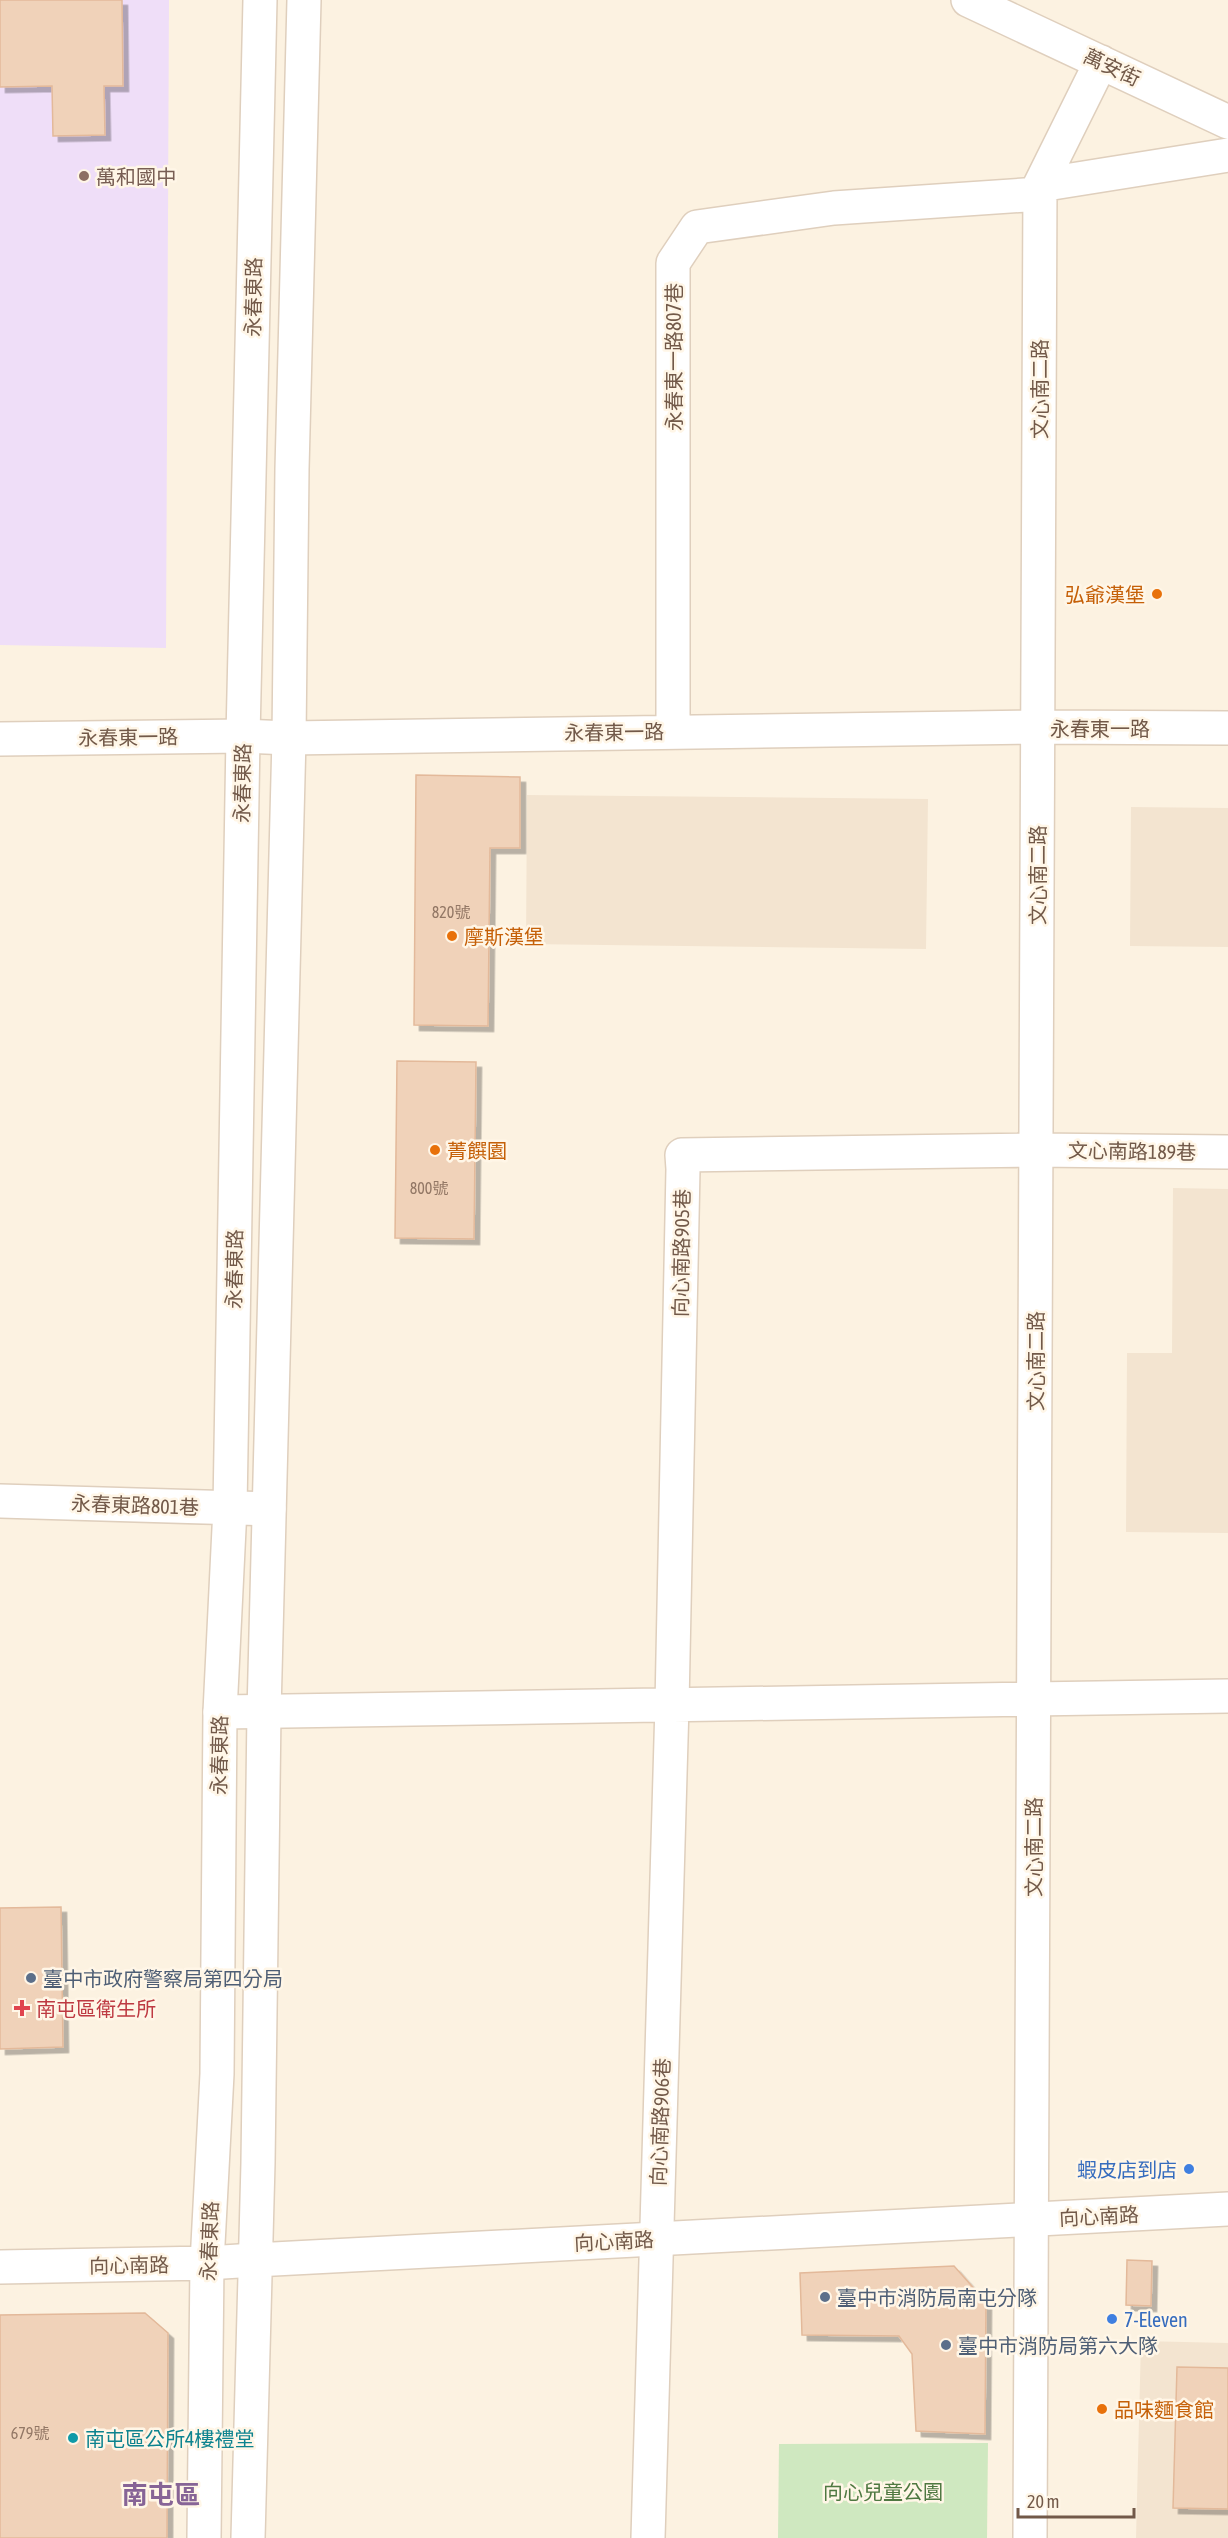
<svg xmlns="http://www.w3.org/2000/svg" width="1228" height="2538" viewBox="0 0 1228 2538" font-family="'Asap Condensed','Noto Sans TC',sans-serif">
<style>
.residential{fill:#f3e4d0}
.education{fill:#efdef8}
.green{fill:#cfe8c0}
.building{fill:#f0d2b9;stroke:#e3b99a;stroke-width:1.5;filter:url(#shadow)}
.lines{fill:none;stroke-linecap:round;stroke-linejoin:round}
.minor-casing{stroke:#dfcfbd;stroke-width:36}
.tertiary-casing{stroke:#dfcfbd;stroke-width:36}
.minor{stroke:#fff;stroke-width:33}
.tertiary{stroke:#fff;stroke-width:33}
.education-dot{fill:#8d6e63;stroke:#fff6e7;stroke-width:2}
.food-dot{fill:#e8710a;stroke:#fff6e7;stroke-width:2}
.service-dot{fill:#5c6f8a;stroke:#fff6e7;stroke-width:2}
.health-dot{fill:#e0444e;stroke:#fff6e7;stroke-width:2}
.shop-dot{fill:#3f7fe0;stroke:#fff6e7;stroke-width:2}
.culture-dot{fill:#0f9aa8;stroke:#fff6e7;stroke-width:2}
.labels{text-anchor:middle;dominant-baseline:central;stroke-width:5;stroke-linejoin:round;paint-order:stroke}
.number-label{font-size:16px;fill:#927765}
.street-label{font-size:20px;fill:#725949;stroke:#fff6e7}
.education-label{font-size:20px;fill:#785e54;stroke:#fff6e7;text-anchor:start}
.food-label{font-size:20px;fill:#c56008;stroke:#fff6e7;text-anchor:start}
.service-label{font-size:20px;fill:#4e5e75;stroke:#fff6e7;text-anchor:start}
.health-label{font-size:20px;fill:#be3a42;stroke:#fff6e7;text-anchor:start}
.shop-label{font-size:20px;fill:#366cbe;stroke:#fff6e7;text-anchor:end}
.culture-label{font-size:20px;fill:#0d838f;stroke:#fff6e7;text-anchor:start}
.park-label{font-size:20px;fill:#4f7841;stroke:#fff6e7}
.district-label{font-size:26px;font-weight:bold;fill:#876496;stroke:#fff6e7}
</style>
<defs>
<filter id="shadow"><feDropShadow dx="5.5" dy="5.5" stdDeviation="0" flood-color="#0004"/></filter>
</defs>
<rect width="100%" height="100%" fill="#fcf2e1"/>
<path class="residential" d="M527,795L928,799L926,949L526,944Z
M1131,807L1228,808V947L1130,946Z
M1173,1188L1228,1189V1533L1126,1532L1127,1353H1172Z
M1141,2341L1228,2343V2538H1136Z"/>
<path class="education" d="M0,0H169L166,648L0,645Z"/>
<path class="green" d="M988,2443L987,2538H778L779,2444Z"/>
<path class="building" d="M0,0H122L123,86H104L105,135L53,136L52,86L0,87Z
M416,775L520,777V848H490L488,1026L414,1025Z
M397,1061L476,1062L474,1239L395,1238Z
M61,1907L63,2047L0,2049V1908Z
M1127,2260L1152,2261L1151,2306L1126,2305Z
M954,2266L986,2302L985,2434L916,2431L912,2354L899,2336L802,2335L800,2273Z
M145,2313L168,2333L167,2538H0V2315Z
M1177,2367L1228,2368V2509L1173,2508Z"/>
<g class="lines">
<g class="minor-casing">
<path id="minor" d="M968,0L1228,122
M1040,185L1228,155
M673,731V263L697,227L834,208L1040,194
M0,739L243,736L289,738L1038,727L1228,728
M0,1501L269,1509
M220,1712L1228,1696
M207,2263L255,2260
M648,2538L672,1705L683,1169L682,1155L1035,1150L1228,1152
M1030,2538L1040,185L1101,62"/>
</g>
<g class="tertiary-casing">
<path id="tertiary" d="M255,2260L1228,2209
M0,2267L207,2263
M204,2538L207,2263L217,2074L220,1712L230,1508L243,736L260,0
M248,2538L258,2163L264,1712L289,738L292,469L304,0"/>
</g>
<use href="#minor" class="minor"/>
<use href="#tertiary" class="tertiary"/>
</g>
<circle class="education-dot" cx="84" cy="176" r="6"/>
<g class="food-dot">
<circle cx="1157" cy="594" r="6"/>
<circle cx="452" cy="936" r="6"/>
<circle cx="435" cy="1150" r="6"/>
<circle cx="1102" cy="2409" r="6"/>
</g>
<g class="service-dot">
<circle cx="31" cy="1978" r="6"/>
<circle cx="825" cy="2297" r="6"/>
<circle cx="946" cy="2345" r="6"/>
</g>
<path class="health-dot" d="M19 1999h6v6h6v6h-6v6h-6v-6h-6v-6h6z"/>
<g class="shop-dot">
<circle cx="1189" cy="2169" r="6"/>
<circle cx="1112" cy="2319" r="6"/>
</g>
<circle class="culture-dot" cx="73" cy="2438" r="6"/>
<g class="labels">
<g class="number-label">
<text x="451" y="912">820號</text>
<text x="429" y="1188">800號</text>
<text x="30" y="2433">679號</text>
</g>
<g class="street-label">
<text transform="translate(1112 67) rotate(25)">萬安街</text>
<text transform="translate(253 297) rotate(-89)">永春東路</text>
<text transform="translate(673 357) rotate(-90)">永春東一路807巷</text>
<text transform="translate(1039 389) rotate(-90)">文心南二路</text>
<text x="1100" y="728">永春東一路</text>
<text transform="translate(614 732) rotate(-1)">永春東一路</text>
<text transform="translate(128 737) rotate(-1)">永春東一路</text>
<text transform="translate(242 783) rotate(-89)">永春東路</text>
<text transform="translate(1037 875) rotate(-90)">文心南二路</text>
<text transform="translate(1132 1151) rotate(1)">文心南路189巷</text>
<text transform="translate(681 1253) rotate(-89)">向心南路905巷</text>
<text transform="translate(234 1269) rotate(-89)">永春東路</text>
<text transform="translate(1035 1361) rotate(-90)">文心南二路</text>
<text transform="translate(135 1505) rotate(2)">永春東路801巷</text>
<text transform="translate(219 1755) rotate(-89)">永春東路</text>
<text transform="translate(1033 1847) rotate(-90)">文心南二路</text>
<text transform="translate(660 2122) rotate(-88)">向心南路906巷</text>
<text transform="translate(1099 2216) rotate(-3)">向心南路</text>
<text transform="translate(209 2241) rotate(-88)">永春東路</text>
<text transform="translate(614 2241) rotate(-3)">向心南路</text>
<text transform="translate(129 2265) rotate(-1)">向心南路</text>
</g>
<g class="education-label">
<text x="96" y="176">萬和國中</text>
</g>
<g class="food-label">
<text x="1145" y="594" text-anchor="end">弘爺漢堡</text>
<text x="464" y="936">摩斯漢堡</text>
<text x="447" y="1150">菁饌園</text>
<text x="1114" y="2409">品味麵食館</text>
</g>
<g class="service-label">
<text x="43" y="1978">臺中市政府警察局第四分局</text>
<text x="837" y="2297">臺中市消防局南屯分隊</text>
<text x="958" y="2345">臺中市消防局第六大隊</text>
</g>
<g class="health-label">
<text x="36" y="2008">南屯區衛生所</text>
</g>
<g class="shop-label">
<text x="1177" y="2169">蝦皮店到店</text>
<text x="1124" y="2319" text-anchor="start">7-Eleven</text>
</g>
<g class="culture-label">
<text x="85" y="2438">南屯區公所4樓禮堂</text>
</g>
<g class="park-label">
<text x="883" y="2491">向心兒童公園</text>
</g>
<g class="district-label">
<text x="161" y="2495">南屯區</text>
</g>
</g>
<path d="M1018 2508v9h116v-9" fill="none" stroke="#725949" stroke-width="3"/>
<text x="1027" y="2508" font-size="18" fill="#725949" stroke="#fff6e7" stroke-width="4.5" paint-order="stroke">20 m</text>
</svg>
